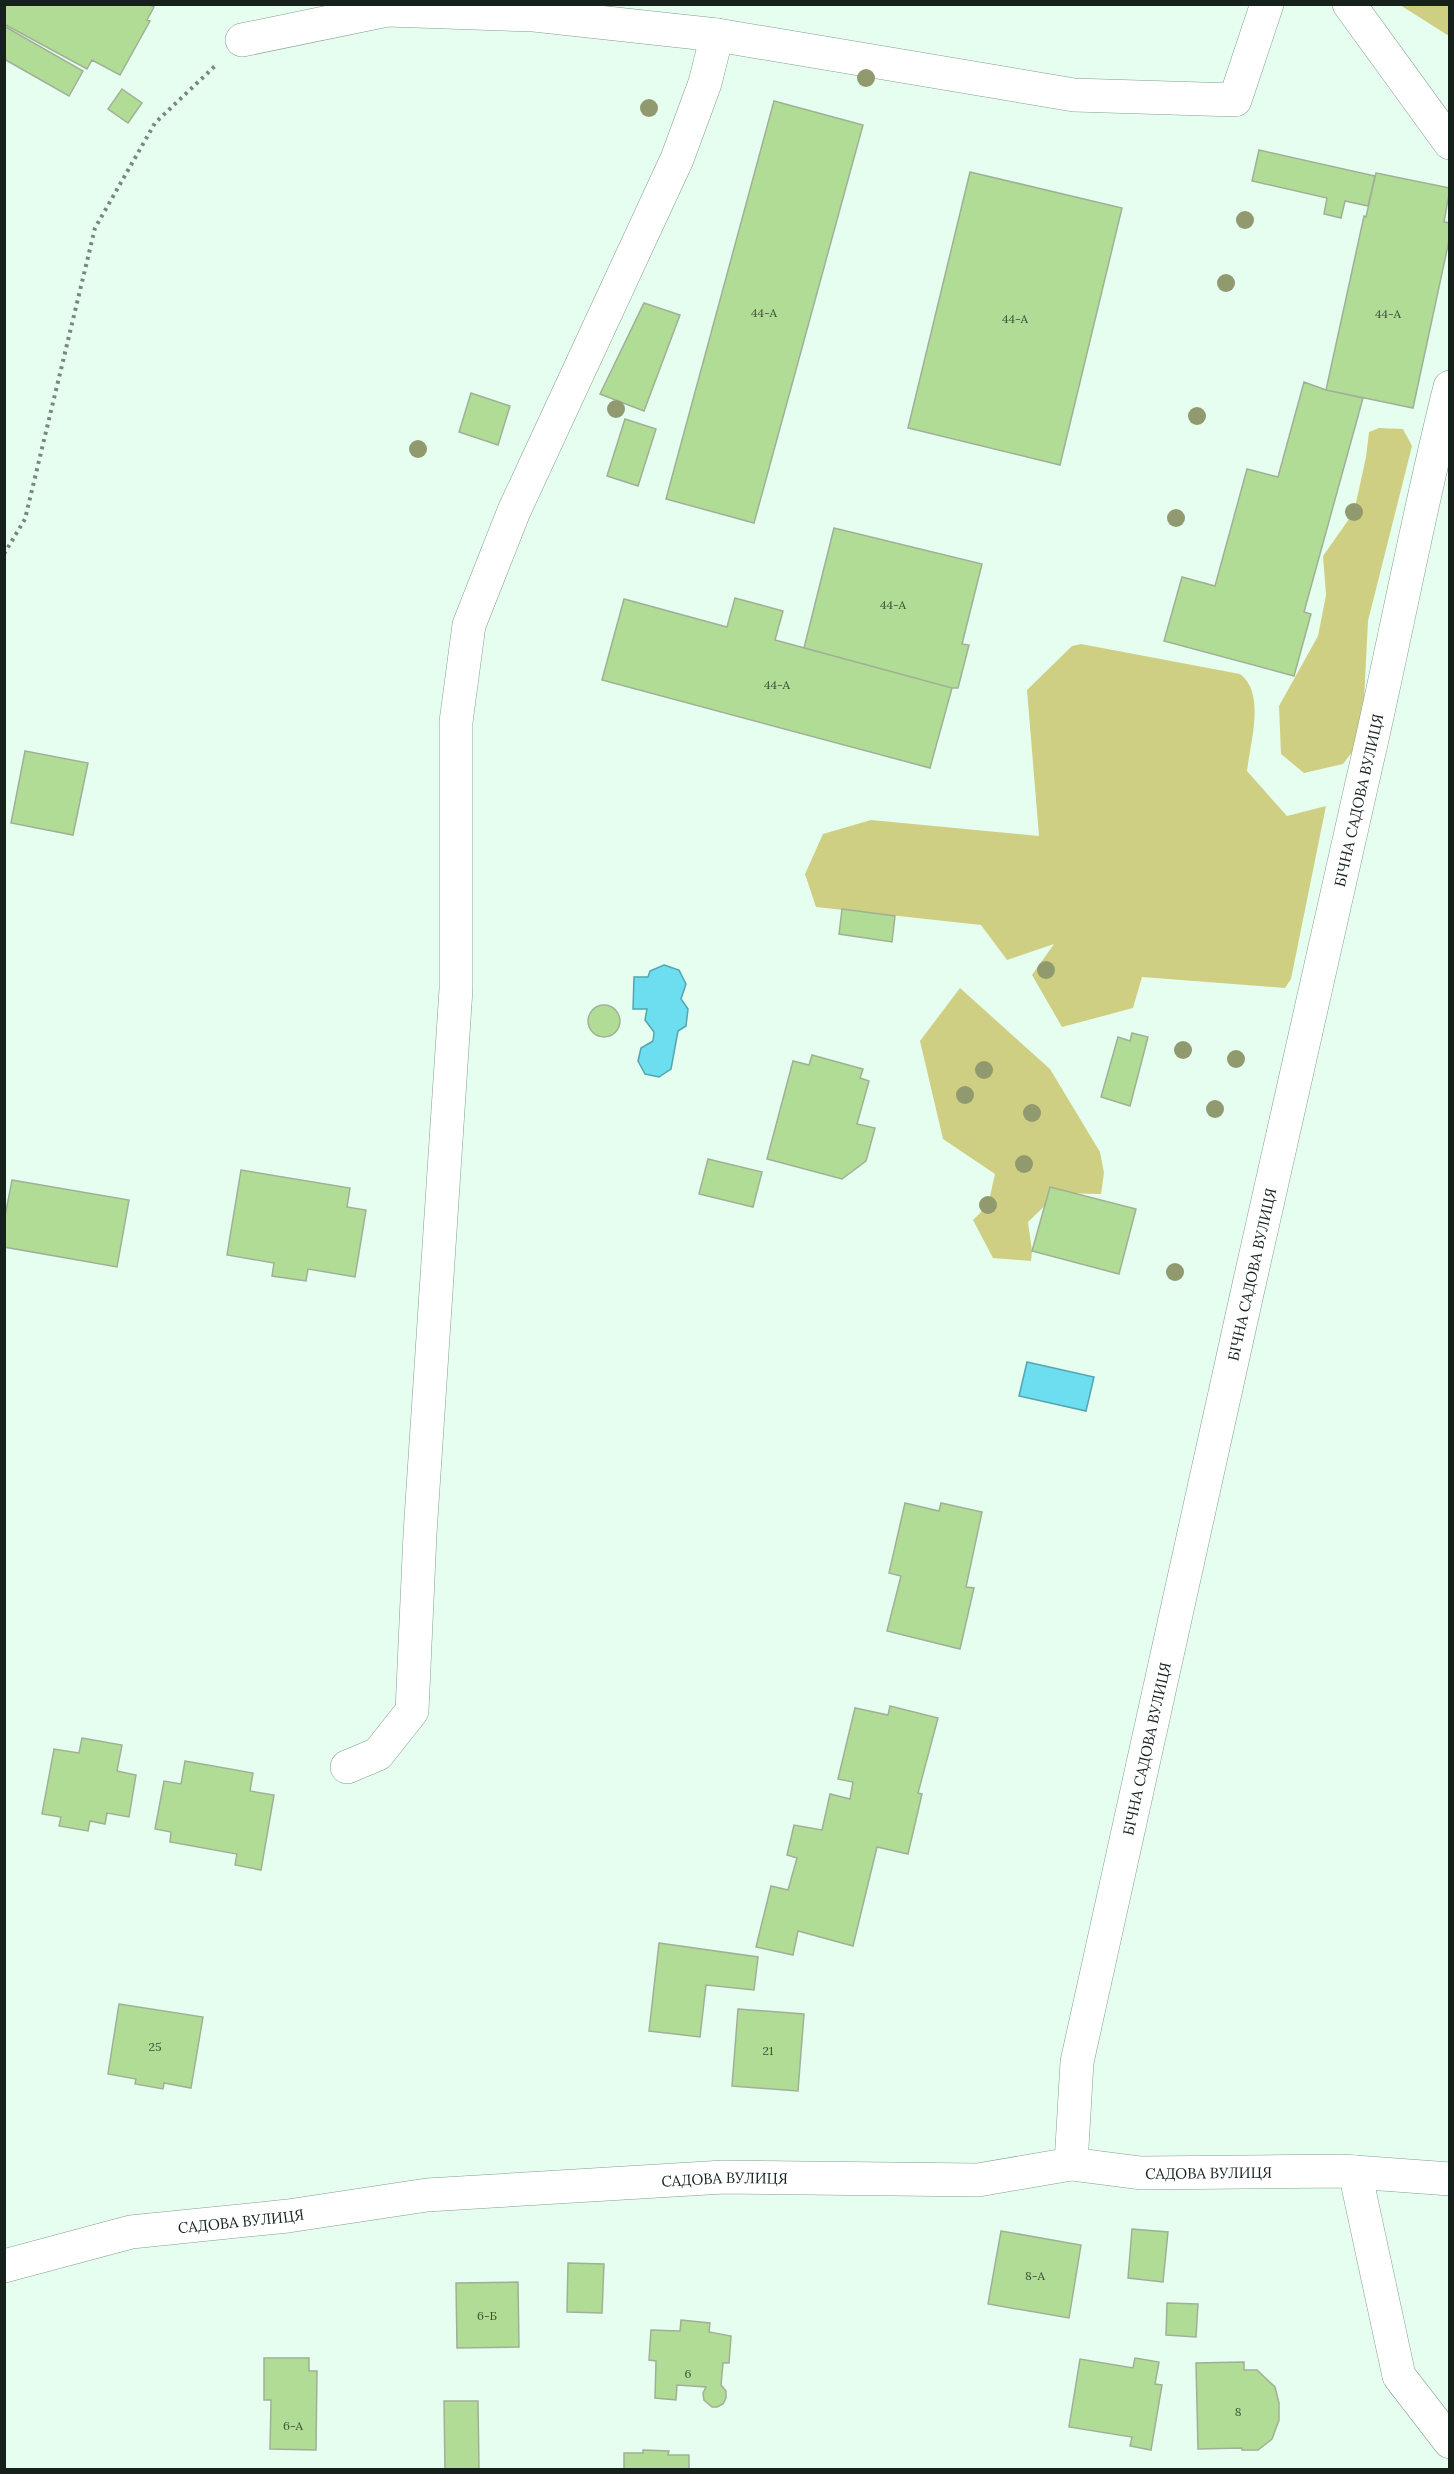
<svg xmlns="http://www.w3.org/2000/svg" width="1454" height="2474" viewBox="0 0 1454 2474" font-family="Lora,serif">
<style>
.green{fill:#cfcf83}
.water{fill:#6dddf0;stroke:#53a5b0;stroke-width:1.5}
.building{fill:#b1dc95;stroke:#a0b097;stroke-width:1.5}
.lines{fill:none;stroke-linecap:round;stroke-linejoin:round}
.minor-casing{stroke:#839e8e;stroke-width:34}
.path{stroke:#77887d;stroke-width:4;stroke-dasharray:3 4.5;stroke-linecap:butt}
.minor{stroke:#fff;stroke-width:33}
.tree{fill:#919a6f}
.labels{text-anchor:middle;dominant-baseline:central;stroke-width:4.5;stroke-linejoin:round;paint-order:stroke}
.number-label{font-size:12px;fill:#3d503a}
.street-label{font-size:15px;fill:#16211b;stroke:#fff}
</style>
<rect width="100%" height="100%" fill="#e6feef"/>
<path class="green" d="M1400,5H1449V36Z
M1379,428L1403,429L1412,446L1368,621L1362,739L1343,764L1304,773L1281,754L1279,706L1318,636L1326,595L1323,556L1354,512L1366,457L1369,432Z
M1081,644L1240,674C1266,693 1250,743 1247,771L1287,816L1326,806L1291,979L1285,988L1142,977L1133,1008L1062,1027L1032,975L1054,944L1007,960L981,925L816,907L805,874L823,834L871,820L1039,836L1027,690L1072,646Z
M960,988L1050,1069L1100,1152L1104,1173L1101,1194L1058,1193L1028,1222L1032,1251L1031,1261L993,1258L973,1220L988,1205L995,1174L943,1139L920,1041Z"/>
<path class="water" d="M664,965L679,970L686,984L681,999L688,1009L686,1026L678,1031L671,1069L659,1077L645,1074L638,1061L641,1048L653,1041L654,1032L645,1020L647,1009H633L634,977H648L650,971Z
M1027,1362L1094,1377L1086,1411L1019,1396Z"/>
<path class="building" d="M4,4H149L154,7L147,20L150,21L120,75L92,60L87,69L4,24Z
M4,26L83,71L69,96L4,59Z
M122,89L142,103L128,123L108,109Z
M774,101L863,125L754,523L666,499Z
M1259,150L1375,176L1368,206L1345,201L1341,218L1324,214L1327,198L1252,181Z
M970,172L1122,208L1060,465L908,428Z
M1376,173L1450,188L1444,222L1450,223V236L1413,408L1326,390L1364,216L1366,217Z
M644,303L680,315L644,411L600,394Z
M1304,382L1326,390L1363,398L1304,612L1311,614L1294,676L1164,641L1182,577L1215,586L1247,469L1278,477Z
M471,393L510,406L498,445L459,432Z
M625,419L656,429L638,486L607,476Z
M834,528L982,564L962,644L969,645L958,688H952L804,648Z
M735,598L783,611L775,640L952,688L930,768L602,680L624,599L727,627Z
M25,751L88,763L73,835L11,823Z
M842,909L895,916L892,942L839,934Z
M588 1021a16 16 0 1 1 32 0a16 16 0 1 1-32 0Z
M1132,1033L1148,1037L1130,1106L1101,1097L1118,1037L1130,1041Z
M812,1055L863,1069L860,1078L869,1081L857,1124L875,1128L866,1161L842,1179L767,1159L793,1061L809,1065Z
M708,1159L762,1172L753,1207L699,1194Z
M241,1170L350,1188L347,1207L366,1210L355,1277L308,1269L306,1281L272,1276L274,1263L227,1255Z
M12,1180L129,1200L117,1267L4,1247V1221Z
M1050,1187L1136,1209L1119,1274L1032,1251Z
M905,1503L939,1511L941,1503L982,1512L966,1587L974,1588L960,1649L887,1631L901,1576L889,1573Z
M890,1706L938,1718L918,1793L922,1794L908,1854L877,1847L853,1946L798,1931L793,1955L756,1947L771,1886L788,1890L797,1858L787,1855L794,1825L822,1830L830,1794L850,1799L853,1782L838,1779L855,1708L888,1715Z
M82,1738L122,1745L117,1771L136,1775L129,1817L107,1813L105,1824L90,1821L88,1831L59,1826L61,1817L42,1814L54,1749L79,1753Z
M185,1761L253,1773L250,1791L274,1795L261,1870L235,1865L237,1854L170,1842L171,1832L155,1829L164,1781L181,1784Z
M659,1943L758,1957L754,1990L706,1985L700,2037L649,2031Z
M119,2004L203,2017L191,2088L164,2083L163,2089L135,2084L136,2079L108,2074Z
M738,2009L804,2014L798,2091L732,2086Z
M1132,2229L1168,2232L1163,2282L1128,2278Z
M1001,2231L1081,2245L1069,2318L988,2304Z
M568,2263L604,2264L602,2313L567,2312Z
M518,2282L519,2347L457,2348L456,2283Z
M1167,2303L1198,2304L1196,2337L1166,2335Z
M681,2320L710,2323L709,2332L731,2336L729,2363H723L721,2385L726,2391V2398L723,2404L717,2407H712L704,2400L703,2393L706,2387L677,2385L676,2400L655,2398L656,2361L649,2360L651,2330L680,2331Z
M264,2358H309V2371H317L316,2450L270,2449L271,2400H264Z
M1135,2358L1159,2362L1155,2384L1162,2385L1151,2450L1130,2446L1132,2437L1069,2427L1080,2359L1133,2368Z
M1244,2362V2370H1257L1275,2387L1279,2403V2420L1272,2439L1258,2450H1242V2448L1198,2449L1196,2363Z
M444,2401H478L479,2470H445Z
M643,2450L669,2451L668,2455H689V2470H624V2453H643Z"/>
<g class="lines">
<g class="minor-casing">
<g id="minor">
<path d="M1349,4L1450,143"/>
<path d="M242,40L387,10L534,15L717,35L1074,95L1235,100L1267,4"/>
<path d="M347,1767L378,1754L412,1711L420,1534L456,989V722L469,625L514,511L677,159L705,83L717,35"/>
<path id="s1" d="M1071,2164L1077,2062C1171,1635 1265,1209 1362,783C1393,651 1417,518 1450,387"/>
<path d="M1355,2172L1399,2376L1450,2442"/>
<path id="s2" d="M4,2266L131,2232L288,2216L427,2195L724,2177L978,2180L1071,2164L1141,2173L1341,2171L1450,2179"/>
</g>
</g>
<path class="path" d="M4,554L25,519L95,228L155,123L216,65"/>
<use href="#minor" class="minor"/>
</g>
<g class="tree">
<circle cx="866" cy="78" r="9"/>
<circle cx="649" cy="108" r="9"/>
<circle cx="1245" cy="220" r="9"/>
<circle cx="1226" cy="283" r="9"/>
<circle cx="616" cy="409" r="9"/>
<circle cx="1197" cy="416" r="9"/>
<circle cx="418" cy="449" r="9"/>
<circle cx="1354" cy="512" r="9"/>
<circle cx="1176" cy="518" r="9"/>
<circle cx="1046" cy="970" r="9"/>
<circle cx="1183" cy="1050" r="9"/>
<circle cx="1236" cy="1059" r="9"/>
<circle cx="984" cy="1070" r="9"/>
<circle cx="965" cy="1095" r="9"/>
<circle cx="1215" cy="1109" r="9"/>
<circle cx="1032" cy="1113" r="9"/>
<circle cx="1024" cy="1164" r="9"/>
<circle cx="988" cy="1205" r="9"/>
<circle cx="1175" cy="1272" r="9"/>
</g>
<g class="labels">
<g class="number-label">
<text x="764" y="312">44-А</text>
<text x="1388" y="313">44-А</text>
<text x="1015" y="318">44-А</text>
<text x="893" y="604">44-А</text>
<text x="777" y="684">44-А</text>
<text x="155" y="2046">25</text>
<text x="768" y="2050">21</text>
<text x="1035" y="2275">8-А</text>
<text x="487" y="2315">6-Б</text>
<text x="688" y="2373">6</text>
<text x="1238" y="2411">8</text>
<text x="293" y="2425">6-А</text>
</g>
<g class="street-label">
<text stroke="none"><textPath href="#s1" startOffset="1395">БІЧНА САДОВА ВУЛИЦЯ</textPath></text>
<text stroke="none"><textPath href="#s1" startOffset="909">БІЧНА САДОВА ВУЛИЦЯ</textPath></text>
<text stroke="none"><textPath href="#s1" startOffset="423">БІЧНА САДОВА ВУЛИЦЯ</textPath></text>
<text stroke="none"><textPath href="#s2" startOffset="1214">САДОВА ВУЛИЦЯ</textPath></text>
<text stroke="none"><textPath href="#s2" startOffset="728">САДОВА ВУЛИЦЯ</textPath></text>
<text stroke="none"><textPath href="#s2" startOffset="242">САДОВА ВУЛИЦЯ</textPath></text>
</g>
</g>
<rect width="1454" height="2474" fill="none" stroke="#16211b" stroke-width="12"/>
</svg>
